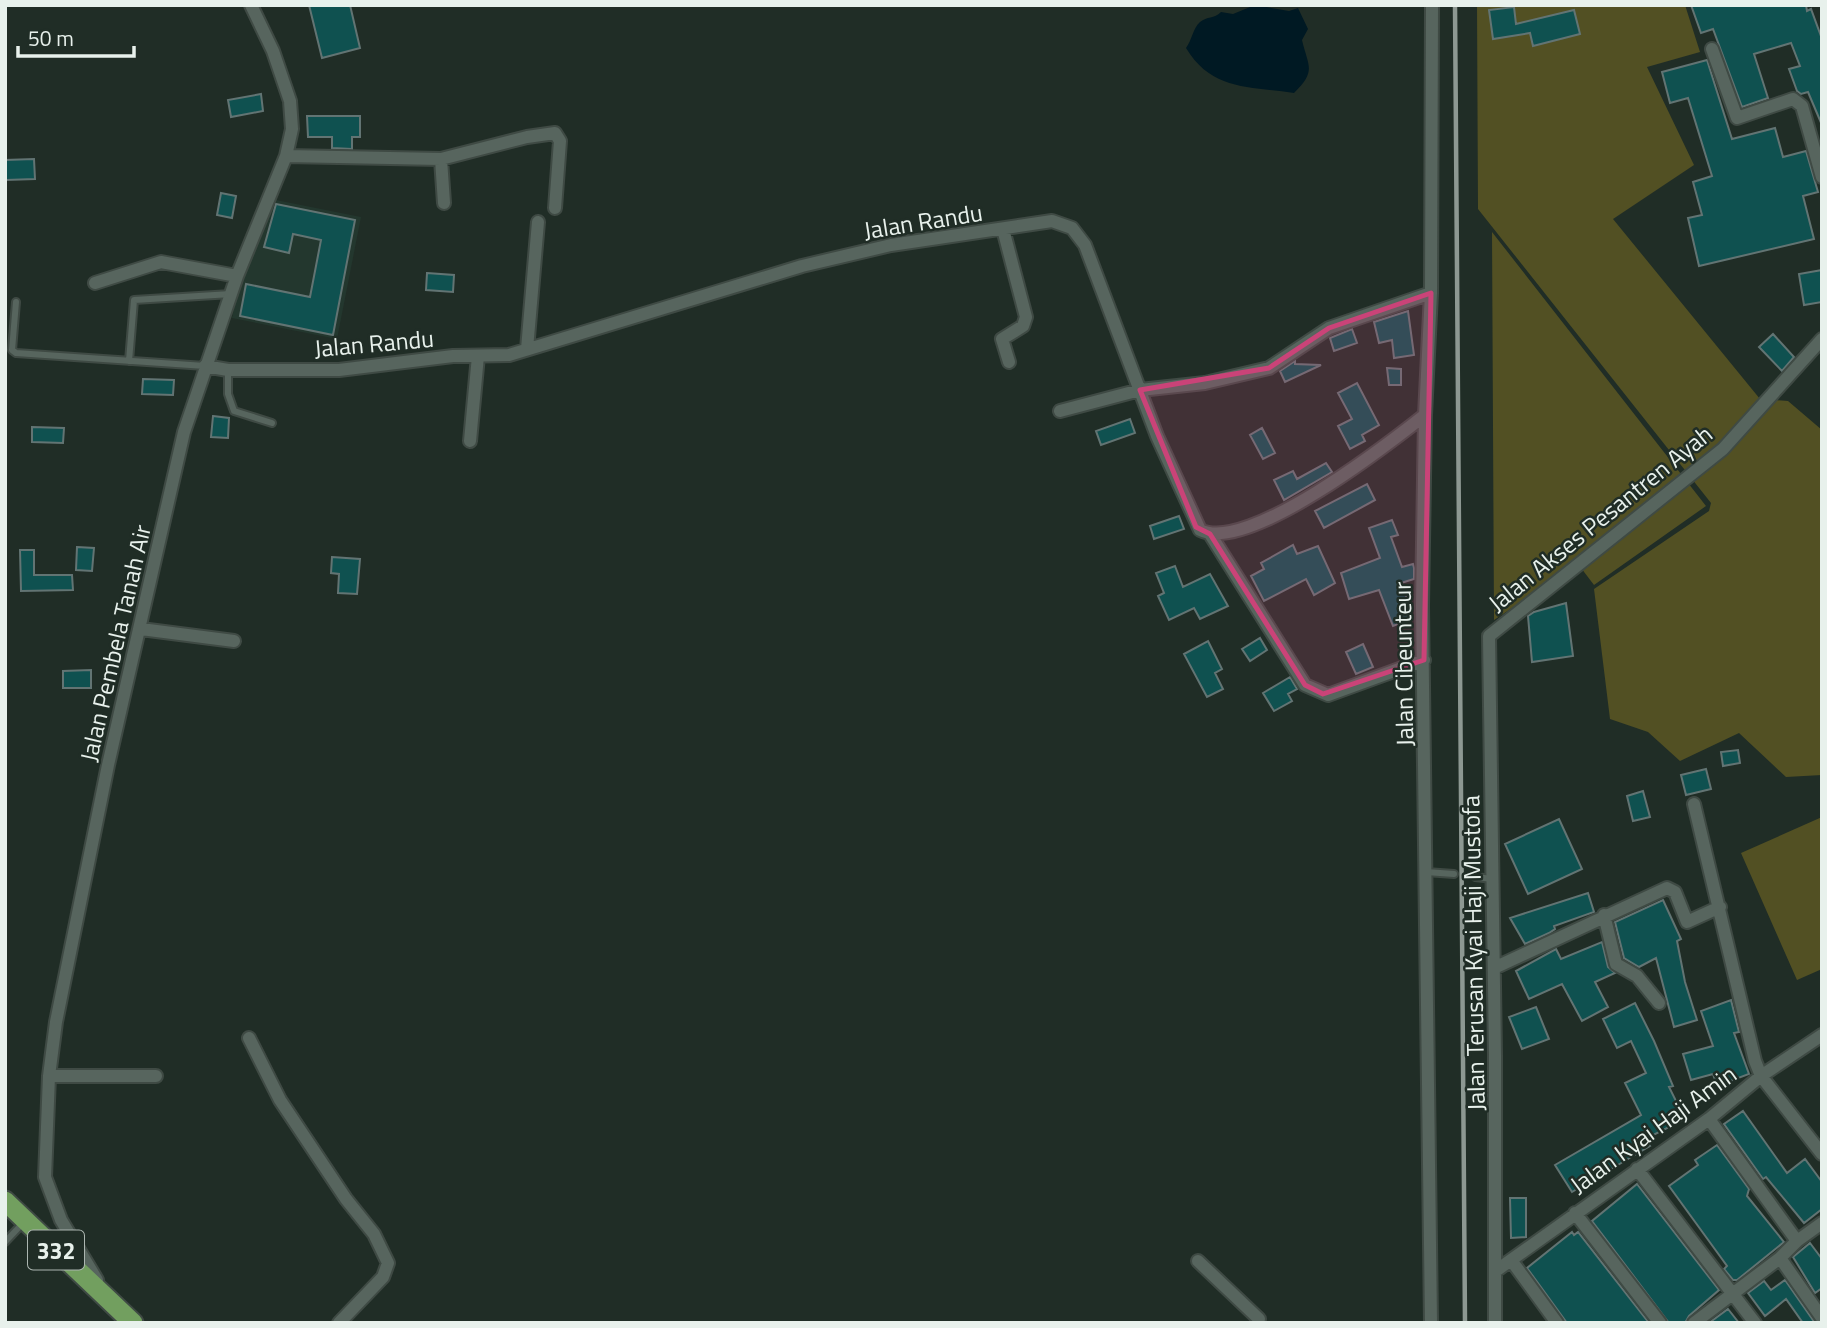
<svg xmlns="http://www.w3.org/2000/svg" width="1827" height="1328" viewBox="0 0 1827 1328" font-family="'Titillium Web',sans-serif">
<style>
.built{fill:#23372e}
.green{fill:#525023}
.water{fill:#001923}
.building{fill:#0f5150;stroke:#627473;stroke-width:2}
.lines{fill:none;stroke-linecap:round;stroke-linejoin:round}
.lane-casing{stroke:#3f4a44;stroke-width:10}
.street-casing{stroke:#3f4a44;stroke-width:16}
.primary-casing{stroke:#3f4a44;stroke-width:23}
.lane{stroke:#57655e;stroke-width:6}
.street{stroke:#57655e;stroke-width:12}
.primary{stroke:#729f5f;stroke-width:19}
.rail{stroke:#8d9892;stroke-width:4.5}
.marked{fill:#ca4378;fill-opacity:0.2;stroke:#ca4378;stroke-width:5;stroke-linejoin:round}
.labels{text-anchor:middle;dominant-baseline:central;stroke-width:5;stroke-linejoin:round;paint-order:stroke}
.shield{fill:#202d26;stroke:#acb6b1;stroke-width:2}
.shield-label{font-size:23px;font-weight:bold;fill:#e8f1ec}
.street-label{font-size:24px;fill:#e8f1ec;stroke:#202d26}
</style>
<rect width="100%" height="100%" fill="#202d26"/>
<path class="built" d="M271,199L361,217L337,339L232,318L242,270Z"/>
<path class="green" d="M1477,5H1685L1700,52L1647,67L1694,165L1613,219L1760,399L1788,401L1822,430V775L1786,777L1739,733L1680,761L1648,732L1610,719L1594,589L1709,511L1711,503L1478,209Z
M1492,232L1706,506L1594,585L1578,564L1494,620Z
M1822,817V969L1797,980L1741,853Z"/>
<path class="water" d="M1255,5L1289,11L1298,8L1308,29L1302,40C1308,66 1317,71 1294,93C1249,86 1212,91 1186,48C1192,40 1193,28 1200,22C1207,16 1214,19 1221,12L1233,14Z"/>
<path class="building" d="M309,5H350L360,48L322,58Z
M1691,5H1806L1807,11L1811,9L1822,39V125L1808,92L1801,94L1797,91L1789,69L1800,66L1791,43L1754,54L1768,98L1742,107L1713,29L1701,33Z
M1514,7L1516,24L1574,10L1580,34L1533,46L1530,33L1493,39L1489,10Z
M1707,60L1732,139L1775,128L1783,157L1806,151L1818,192L1803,196L1814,239L1699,266L1688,218L1702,215L1693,182L1712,176L1688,98L1670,103L1662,72Z
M261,94L263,111L231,117L228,100Z
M307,116H360V137H352V149L332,148V137H308Z
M34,159L35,179L6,180L5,160Z
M221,193L236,196L232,218L217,215Z
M276,204L355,220L333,335L240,316L246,284L310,297L321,240L293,234L289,253L264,247Z
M1822,270V302L1804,305L1799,274Z
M427,273L454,275L453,292L426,290Z
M1408,311L1414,355L1394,358L1392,340L1379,343L1374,322Z
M1352,329L1357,343L1334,351L1330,338Z
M1773,334L1794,357L1782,371L1759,347Z
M1295,361V364L1321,365L1285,382L1280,371Z
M1387,368L1401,369V385H1389Z
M143,379L174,380L173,395L142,394Z
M1357,383L1379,425L1362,435L1365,441L1350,449L1338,426L1352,419L1338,393Z
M213,416L229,418L228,438L211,437Z
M1130,419L1135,433L1101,445L1096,431Z
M32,427L64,428L63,443L32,442Z
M1262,428L1275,453L1263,459L1250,435Z
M1326,463L1332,472L1284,500L1274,480L1293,471L1297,479Z
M1367,484L1375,500L1324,528L1315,511Z
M1179,516L1184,529L1154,539L1150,526Z
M1392,520L1398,535L1391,537L1402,567L1413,564L1414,568V579L1401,583L1408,602L1404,603L1411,619L1393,626L1379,590L1349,599L1341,573L1380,558L1369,528Z
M1293,545L1297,554L1318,546L1335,583L1314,595L1306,579L1264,601L1251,576L1264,569L1261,563Z
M77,547L94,548L92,571L76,570Z
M20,550H34V575H72L73,590L21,591Z
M332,557L360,559L357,594L338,593L339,574L331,573Z
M1175,566L1183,587L1210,574L1228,606L1200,619L1194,608L1169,620L1158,596L1164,593L1156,573Z
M1566,603L1573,656L1532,662L1528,616L1534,612Z
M1260,638L1267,650L1250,661L1242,649Z
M1208,641L1222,669L1215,673L1223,689L1207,697L1184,654Z
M1363,644L1373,667L1356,674L1346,652Z
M91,670V688H63V671Z
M1290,677L1297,689L1288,694L1292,701L1274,711L1263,693Z
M1738,750L1740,763L1723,766L1721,752Z
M1706,769L1711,789L1686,795L1681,775Z
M1643,791L1650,817L1633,821L1627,796Z
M1559,819L1582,869L1528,894L1505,844Z
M1588,893L1594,912L1554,926L1555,929L1549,933L1525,944L1510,918Z
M1663,900L1681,939L1677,941L1685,982L1697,1020L1674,1027L1656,958L1639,967L1624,958L1615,922Z
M1602,942L1608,967L1615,973L1595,982L1608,1007L1582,1021L1562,984L1529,999L1516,971L1556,949L1561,959Z
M1731,1000L1739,1032L1734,1033L1749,1074L1717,1086L1713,1074L1691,1080L1683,1054L1713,1046L1701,1011Z
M1635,1003L1654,1041L1673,1086L1669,1087L1685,1119L1645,1139L1650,1146L1572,1192L1555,1165L1641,1115L1625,1083L1646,1073L1631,1041L1617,1048L1603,1019Z
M1536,1007L1549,1039L1522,1049L1509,1017Z
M1743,1111L1787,1173L1805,1159L1822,1182V1209L1804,1223L1766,1177L1763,1179L1724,1124Z
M1717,1145L1749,1189L1747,1196L1784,1242L1737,1280H1733L1724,1269L1727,1266L1722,1259L1669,1186L1698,1165L1695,1160Z
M1637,1184L1719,1290L1689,1316L1685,1323H1669L1592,1221Z
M1510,1198H1526V1237L1511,1238Z
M1572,1232L1574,1235L1578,1232L1649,1323H1567L1527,1268Z
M1810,1243L1822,1259V1288L1815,1293L1793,1257Z
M1785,1280L1815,1323H1803L1786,1299L1765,1316L1748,1293L1764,1281L1771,1290Z
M1728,1309L1739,1323H1709Z"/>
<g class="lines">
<g class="lane-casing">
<path id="lane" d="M16,302L12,350L16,353L205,366
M129,361L134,300L231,294
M228,370V394L234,411L272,423
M1426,872L1454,874
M1475,877L1493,879
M5,1242L24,1222"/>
</g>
<g class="street-casing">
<path id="street" d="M1712,49L1737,118L1793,99L1802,106L1822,177
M286,156L441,159L444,203
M441,159L527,137L555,133L560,141L555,208
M1003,229L1026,317L1023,326L1002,339L1009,362
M95,283L161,262L237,276
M527,349L538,222
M205,366L228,370H339L453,356L509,355L802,266L891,245L1052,221L1072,228L1085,245L1157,436L1200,530C1247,554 1387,445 1425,415
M1060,411L1140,390L1205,383L1269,368L1329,328L1431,293
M470,441L478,356
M1210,534L1305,685L1328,695L1424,660
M141,629L234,641
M1694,804L1755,1061L1761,1076L1822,1154
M1604,915L1616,964L1637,976L1659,1003
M1494,968L1667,888L1675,892L1687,922L1720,907
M249,1038L280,1100L346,1199L374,1234L388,1263L383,1277L339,1323
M49,1076H156
M1637,1169L1755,1323
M1575,1213L1660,1323
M1797,1241L1822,1223
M1780,1258L1822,1318
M1511,1260L1557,1323
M1198,1261L1259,1319
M1497,1270L1709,1119L1761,1076L1822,1035
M97,1280L61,1220L45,1177L49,1076L56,1022L108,765L184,432L237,276L286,156L292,129L290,101L273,51L251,5
M1431,1323L1422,606L1425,415L1431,293L1432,5
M1495,1323V1055L1489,636L1723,449L1822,339
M1694,1323L1780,1258L1797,1241L1709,1119"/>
</g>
<g class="primary-casing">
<path id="primary" d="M5,1201L133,1323"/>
</g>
<use href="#lane" class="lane"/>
<use href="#street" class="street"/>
<use href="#primary" class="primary"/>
<path class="rail" d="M1455,5L1465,1323"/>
</g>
<path class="marked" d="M1431,293L1424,660L1323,694L1305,685L1210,534L1196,527L1140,390L1269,368L1329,328Z"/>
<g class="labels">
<rect class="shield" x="28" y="1230.5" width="56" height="39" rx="5"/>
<g class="shield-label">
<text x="56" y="1250">332</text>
</g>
<g class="street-label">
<text transform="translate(923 221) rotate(-9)">Jalan Randu</text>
<text transform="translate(374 343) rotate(-5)">Jalan Randu</text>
<text transform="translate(1600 518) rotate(-39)">Jalan Akses Pesantren Ayah</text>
<text transform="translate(115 643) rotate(-77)">Jalan Pembela Tanah Air</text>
<text transform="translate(1403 664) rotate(-91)">Jalan Cibeunteur</text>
<text transform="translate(1473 953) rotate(-91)">Jalan Terusan Kyai Haji Mustofa</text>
<text transform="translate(1653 1129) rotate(-36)">Jalan Kyai Haji Amin</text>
</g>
</g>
<rect width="1827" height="1328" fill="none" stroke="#e8f1ec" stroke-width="14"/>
<path d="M18 46v10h116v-10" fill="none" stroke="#e8f1ec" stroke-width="3.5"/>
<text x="28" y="46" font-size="21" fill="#e8f1ec" stroke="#202d26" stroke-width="5" paint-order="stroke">50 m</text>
</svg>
